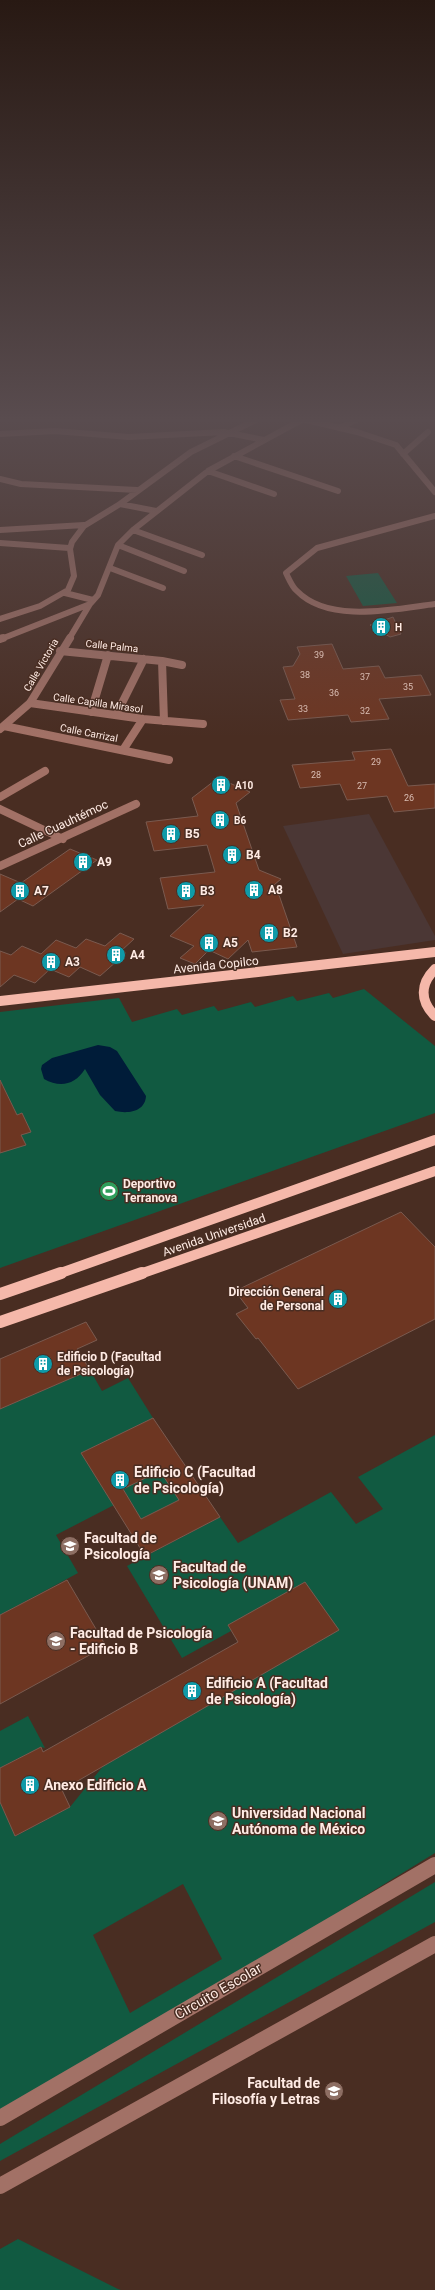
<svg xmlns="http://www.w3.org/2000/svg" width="435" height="2290" viewBox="0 0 435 2290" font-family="Roboto,sans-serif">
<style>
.commercial{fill:#4b3735}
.green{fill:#115a41;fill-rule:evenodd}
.water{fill:#001c39}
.building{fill:#6d3622;stroke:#7a5a4f;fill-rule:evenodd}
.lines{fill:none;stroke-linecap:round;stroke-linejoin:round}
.minor-far2{stroke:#a27166;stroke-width:6}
.minor-far1{stroke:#a27166;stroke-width:8}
.minor{stroke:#a27166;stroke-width:16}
.major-far1{stroke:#f5b8aa;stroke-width:10}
.major{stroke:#f5b8aa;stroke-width:12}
.labels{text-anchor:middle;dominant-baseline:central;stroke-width:3;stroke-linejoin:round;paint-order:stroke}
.far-number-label{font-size:9px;fill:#dabeb4}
.far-poi-label{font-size:10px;font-weight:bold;fill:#ffebe4;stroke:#492d22;text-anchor:start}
.far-street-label{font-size:10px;fill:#ffebe4;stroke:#492d22}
.street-label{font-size:12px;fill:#ffebe4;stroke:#492d22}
.poi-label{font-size:12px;font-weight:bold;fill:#ffebe4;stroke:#492d22;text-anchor:start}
.near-poi-label{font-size:14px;font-weight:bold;fill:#ffebe4;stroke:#492d22;text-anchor:start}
.near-street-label{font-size:14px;fill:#ffebe4;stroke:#492d22}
</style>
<rect width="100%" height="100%" fill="#492d22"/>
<path class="commercial" d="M369,814L435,936V940L343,954L283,826Z"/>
<path class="green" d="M378,573L397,603L363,606L346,576Z
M364,989L435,1046V1113L0,1268V1012L119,998L132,1022L177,1009L182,1015L214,1006L218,1011L251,1002L255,1007L293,996L297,1001L329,993L333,998Z
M90,1370L102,1391L128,1378L153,1418L81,1453L114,1505L56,1535L78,1573L0,1615V1409Z
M435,1435V1853L0,2120V1802L16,1836L70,1807L104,1765L339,1629L228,1625L231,1631L182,1658L127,1566L220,1517L238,1543L331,1492L356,1524L383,1509L358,1477ZM183,1884L222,1959L130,2013L93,1935Z
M160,1471L179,1500L141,1519L123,1489Z
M28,1716L45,1748L41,1747L0,1768V1731Z
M435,1882V1922L0,2161V2144Z
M18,2239L118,2289L121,2290H0V2249Z"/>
<path class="water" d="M98,1045L110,1047L117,1051L146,1096C145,1112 128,1114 115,1111L100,1095L85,1069C75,1085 60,1088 44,1079L41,1069L42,1065L52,1058Z"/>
<path class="building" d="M393,617L401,634L390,637L370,625Z
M332,644L343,669L379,666L385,678L421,675L431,695L379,699L389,719L351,722L348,715L288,720L280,700L295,699L283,667L293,666L300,654L297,647Z
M391,749L408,786L435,784V808L394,812L387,796L347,800L340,784L300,788L292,765L355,760L352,752Z
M218,778L250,792L236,803L259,870L281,879L267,891L279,895L297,947L252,952L248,940L228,959L209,950L195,964L180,958L194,946L170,936L204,905L168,909L160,878L215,872L207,845L154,851L146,822L198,816L192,798Z
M70,849L97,860L33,906L18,899L0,912V874L21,883Z
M120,933L134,939L121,951L126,953L100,976L80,967L69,977L50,969L35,983L14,975L0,987V951L11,955L22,946L41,954L56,940L76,948L86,939L105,946Z
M0,1080L17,1115L22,1113L31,1132L21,1135L26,1145L0,1153Z
M401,1212L435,1247V1319L298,1389L258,1338L256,1339L236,1314L248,1308L235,1291Z
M86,1322L97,1340L77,1349L90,1370L0,1409V1359Z
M153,1418L220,1517L145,1556L81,1453ZM160,1471L179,1500L141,1519L123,1489Z
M67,1580L106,1646L0,1704V1615Z
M305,1582L339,1630L62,1790L70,1807L15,1836L0,1802V1768L41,1747L43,1752L238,1642L228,1625Z"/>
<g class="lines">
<path class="minor-far2" d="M302,419L357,432L396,445L435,492
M339,428L362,417
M0,434L55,431L129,437L224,432L264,440
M403,454L428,432
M234,456L338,491
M208,471L274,494
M0,479L21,484L137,490
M120,504L156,511
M435,516L317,548L286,573C289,579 292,587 297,591C329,624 395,609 435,604
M0,530L84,525
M133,530L202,555
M0,543L69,548
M118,545L184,571
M110,568L163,588
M65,593L93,600
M0,619L40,606L68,590L74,576L70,549L72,542L84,526L120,504L191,452L262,417
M1,639L90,604L98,595L118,545L133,530L208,471L307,417
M69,639L90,604"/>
<path class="minor-far1" d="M0,639L3,638
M60,651L162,661L182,665
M162,661L164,721
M30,703L143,719L203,724
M91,712L108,655
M116,715L144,659
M4,726L169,760
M0,729L30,703L70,638
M123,750L143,719
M0,797L45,771
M0,809L63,839
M0,866L136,804"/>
<path class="minor" d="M0,2118L435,1865
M0,2186L435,1944"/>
<path class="major-far1" d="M435,969C420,984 420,1001 435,1016
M0,1001L435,952
M58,1274L435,1140
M140,1274L435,1171"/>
<path class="major" d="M0,1294L61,1273
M0,1322L142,1273"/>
</g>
<linearGradient id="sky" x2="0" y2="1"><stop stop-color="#281913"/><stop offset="0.57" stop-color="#594c4f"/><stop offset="1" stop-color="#594c4f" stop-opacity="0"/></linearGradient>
<rect width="435" height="737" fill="url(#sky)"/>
<defs>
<g id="building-disc" transform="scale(1)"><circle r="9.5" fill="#0f9aa8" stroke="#492d22"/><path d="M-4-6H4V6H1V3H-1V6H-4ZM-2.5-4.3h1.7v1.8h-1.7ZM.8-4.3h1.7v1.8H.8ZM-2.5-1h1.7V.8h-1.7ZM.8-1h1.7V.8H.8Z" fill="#fff"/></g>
<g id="stadium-disc" transform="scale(1)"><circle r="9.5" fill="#2e9e5b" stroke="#492d22"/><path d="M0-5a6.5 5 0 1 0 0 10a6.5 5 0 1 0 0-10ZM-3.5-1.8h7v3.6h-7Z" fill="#fff"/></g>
<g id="university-disc" transform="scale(1)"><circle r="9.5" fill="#8d6e63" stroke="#492d22"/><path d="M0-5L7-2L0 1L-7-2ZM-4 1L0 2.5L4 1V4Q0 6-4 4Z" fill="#fff"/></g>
</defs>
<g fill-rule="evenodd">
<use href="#building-disc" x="381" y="627"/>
<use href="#building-disc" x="221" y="785"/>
<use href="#building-disc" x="220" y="820"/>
<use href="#building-disc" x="171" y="834"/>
<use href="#building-disc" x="232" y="855"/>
<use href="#building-disc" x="83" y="862"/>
<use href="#building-disc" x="254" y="890"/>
<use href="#building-disc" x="20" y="891"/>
<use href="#building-disc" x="186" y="891"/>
<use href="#building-disc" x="269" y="933"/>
<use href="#building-disc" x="209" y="943"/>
<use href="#building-disc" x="116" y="955"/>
<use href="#building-disc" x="51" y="962"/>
<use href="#stadium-disc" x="109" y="1191"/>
<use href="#building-disc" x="338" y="1299"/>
<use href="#building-disc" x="43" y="1364"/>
<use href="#building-disc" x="120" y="1480"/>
<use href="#university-disc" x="70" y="1546"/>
<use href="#university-disc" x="159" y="1575"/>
<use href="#university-disc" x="56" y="1641"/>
<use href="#building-disc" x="192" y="1691"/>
<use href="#building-disc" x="30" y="1785"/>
<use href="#university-disc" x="218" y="1821"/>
<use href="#university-disc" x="334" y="2091"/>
</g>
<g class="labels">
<g class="far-number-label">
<text x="319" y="655">39</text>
<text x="305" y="675">38</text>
<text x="365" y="677">37</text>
<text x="408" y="687">35</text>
<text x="334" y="693">36</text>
<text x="303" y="709">33</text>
<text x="365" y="711">32</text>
<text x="376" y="762">29</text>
<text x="316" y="775">28</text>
<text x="362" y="786">27</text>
<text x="409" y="798">26</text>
</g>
<g class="far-poi-label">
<text x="395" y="627">H</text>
<text x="235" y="785">A10</text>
<text x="234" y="820">B6</text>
</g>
<g class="far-street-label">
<text transform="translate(112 646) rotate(6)">Calle Palma</text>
<text transform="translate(41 665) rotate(-60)">Calle Victoria</text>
<text transform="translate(98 703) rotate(8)">Calle Capilla Mirasol</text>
<text transform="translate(89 733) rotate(11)">Calle Carrizal</text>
</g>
<g class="street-label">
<text transform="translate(63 824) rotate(-25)">Calle Cuauhtémoc</text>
<text transform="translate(216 965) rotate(-6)">Avenida Copilco</text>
<text transform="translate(214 1235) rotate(-19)">Avenida Universidad</text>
</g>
<g class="poi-label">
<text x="185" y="834">B5</text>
<text x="246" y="855">B4</text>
<text x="97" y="862">A9</text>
<text x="268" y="890">A8</text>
<text x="34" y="891">A7</text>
<text x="200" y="891">B3</text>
<text x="283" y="933">B2</text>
<text x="223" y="943">A5</text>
<text x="130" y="955">A4</text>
<text x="65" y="962">A3</text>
<text x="123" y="1184">Deportivo<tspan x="123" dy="14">Terranova</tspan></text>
<text x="324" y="1292" text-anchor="end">Dirección General<tspan x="324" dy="14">de Personal</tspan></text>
<text x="57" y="1357">Edificio D (Facultad<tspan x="57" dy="14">de Psicología)</tspan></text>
</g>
<g class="near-poi-label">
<text x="134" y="1472">Edificio C (Facultad<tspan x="134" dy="16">de Psicología)</tspan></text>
<text x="84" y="1538">Facultad de<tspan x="84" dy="16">Psicología</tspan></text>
<text x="173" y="1567">Facultad de<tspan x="173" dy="16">Psicología (UNAM)</tspan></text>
<text x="70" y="1633">Facultad de Psicología<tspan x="70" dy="16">- Edificio B</tspan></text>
<text x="206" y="1683">Edificio A (Facultad<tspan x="206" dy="16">de Psicología)</tspan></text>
<text x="44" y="1785">Anexo Edificio A</text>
<text x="232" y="1813">Universidad Nacional<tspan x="232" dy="16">Autónoma de México</tspan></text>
<text x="320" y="2083" text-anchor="end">Facultad de<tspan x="320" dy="16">Filosofía y Letras</tspan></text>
</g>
<g class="near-street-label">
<text transform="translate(218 1991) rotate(-30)">Circuito Escolar</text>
</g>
</g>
</svg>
